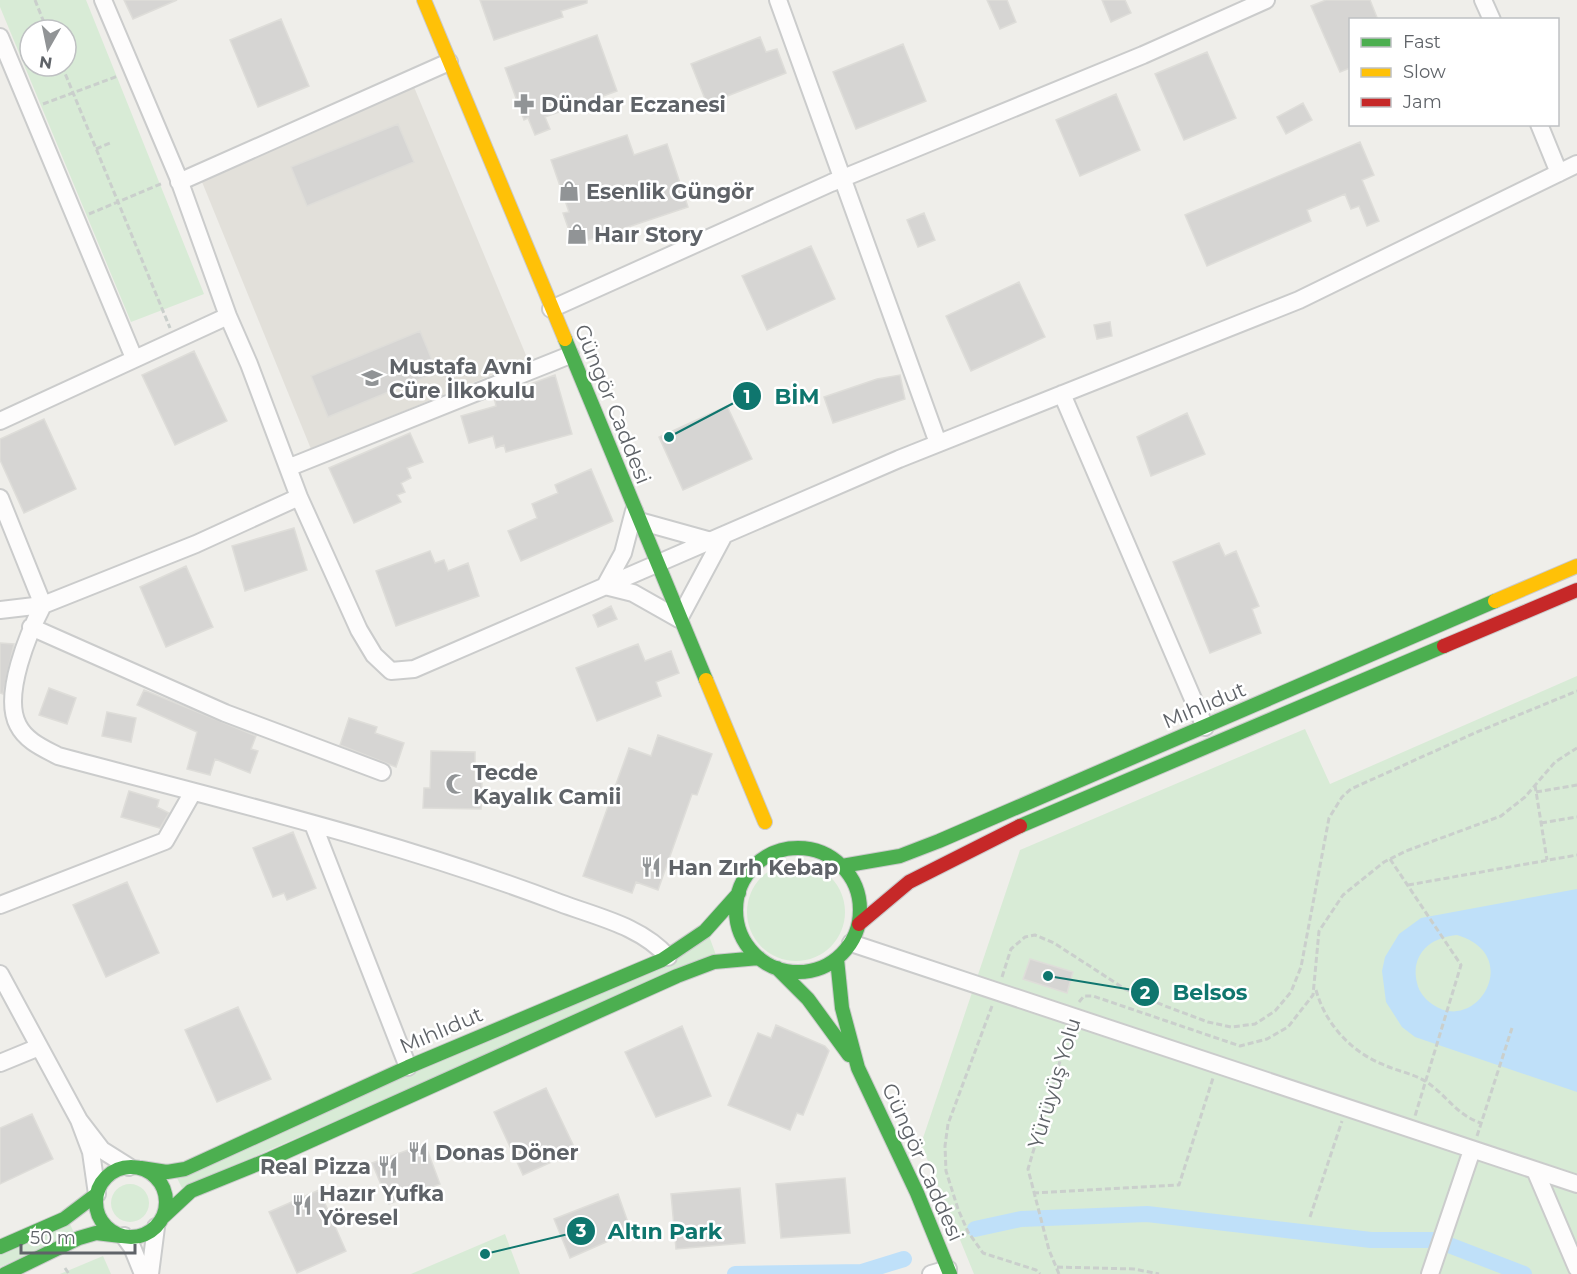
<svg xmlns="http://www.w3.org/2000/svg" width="1577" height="1274" viewBox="0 0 1577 1274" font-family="Montserrat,sans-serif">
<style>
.education{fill:#e2e0da}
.green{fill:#d8ebd6;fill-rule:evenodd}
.water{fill:#bfe0f9;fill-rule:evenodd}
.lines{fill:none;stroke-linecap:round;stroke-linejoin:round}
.canal{stroke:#bfe0f9;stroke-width:16}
.building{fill:#d6d5d3;stroke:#deddd9;stroke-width:1.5}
.street-casing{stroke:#cbcccc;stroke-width:20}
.fast-casing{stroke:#cacacb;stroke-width:16}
.slow-casing{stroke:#cacacb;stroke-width:16}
.jam-casing{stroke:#cacacb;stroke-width:16}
.path{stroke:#cacfcc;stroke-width:3;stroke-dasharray:6 3;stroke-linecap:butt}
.street{stroke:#fdfcfc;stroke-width:16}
.fast{stroke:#4caf50;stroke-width:14}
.slow{stroke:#ffc107;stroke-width:14}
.jam{stroke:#c62828;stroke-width:14}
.labels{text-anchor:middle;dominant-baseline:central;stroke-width:5;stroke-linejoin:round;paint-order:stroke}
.poi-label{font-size:21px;font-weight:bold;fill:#5f6368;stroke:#fff;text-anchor:start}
.street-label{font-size:21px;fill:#5f6368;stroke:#fff}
.leader{fill:none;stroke:#0f766e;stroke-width:2}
.callout-dot{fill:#0f766e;stroke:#fff;stroke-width:2}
.mark-label{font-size:18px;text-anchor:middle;font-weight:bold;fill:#fff}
.callout-label{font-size:22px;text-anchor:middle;font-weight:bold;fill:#0f766e;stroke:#fff;stroke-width:5;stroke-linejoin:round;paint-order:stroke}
</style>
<rect width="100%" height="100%" fill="#efeeea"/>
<path class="education" d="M414,87L528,360L311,449L200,177Z"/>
<path class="green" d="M0,0H86L204,294L131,322L0,7ZM30,30H66V66H30Z
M1577,676V1274H974L921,1144L1020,850L1305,729L1330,784Z
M747 912a49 49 0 1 1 98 0a49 49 0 1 1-98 0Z
M709,936L716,955L182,1188L176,1176Z
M111 1203a19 19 0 1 1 38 0a19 19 0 1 1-38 0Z
M70,1224L74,1233L0,1267V1255Z
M505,1234L520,1274H411Z
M103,1256L111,1274H60Z"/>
<path class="water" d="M1577,889V1092L1415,1037L1402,1027L1386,1002L1382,971L1385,957L1399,934L1421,918ZM1457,935C1525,955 1476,1036 1432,1004C1425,999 1419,992 1417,983C1410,954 1431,937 1457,935Z"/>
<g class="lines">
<path class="canal" d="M975,1229L1021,1219L1147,1214L1371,1240H1436L1524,1274
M735,1274L862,1272L904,1259"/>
</g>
<path class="building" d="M124,0H177L133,19Z
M480,0H587V3L561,11L563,17L494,40Z
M987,0H1007L1016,22L1000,29Z
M1102,0H1125L1131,13L1111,22Z
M1326,0H1370L1378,20H1350V68L1340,72L1311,6Z
M281,19L309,86L258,107L230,40Z
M597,35L617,91L545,117L550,129L535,135L528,118L524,120L505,68Z
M760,37L766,52L777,49L786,73L707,104L691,64Z
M903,44L926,101L856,129L833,72Z
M1207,52L1236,118L1184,140L1155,74Z
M1116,94L1140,150L1080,176L1056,120Z
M1303,103L1312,120L1286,134L1277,117Z
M398,124L414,162L307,206L291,167Z
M627,135L634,155L667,144L688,207L580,243L577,234L571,236L563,213L569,212L551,160Z
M1360,142L1374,175L1362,180L1379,221L1367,226L1359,206L1351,209L1345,194L1307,210L1311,221L1207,266L1185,215Z
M924,213L935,240L918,247L907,220Z
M811,246L835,299L767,330L742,276Z
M1019,282L1045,337L971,371L946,316Z
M1110,322L1112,336L1097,339L1094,325Z
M420,331L437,372L328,417L311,376Z
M194,351L227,421L175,445L142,375Z
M555,375L572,434L506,452L504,445L496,448L493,436L469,443L461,416L496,406L494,397Z
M900,375L905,399L833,423L824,397L877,379Z
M727,406L752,459L683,490L659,437Z
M1187,413L1205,454L1151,476L1137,437Z
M44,419L76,489L24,513L0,460V439Z
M410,433L423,462L407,468L411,478L401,483L405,492L397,495L401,502L354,523L329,468Z
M591,469L613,521L521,561L508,531L537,518L532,504L558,493L555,485Z
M294,528L307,570L245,591L232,546Z
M1219,543L1225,556L1236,551L1259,606L1252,609L1261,633L1210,653L1173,562Z
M430,551L435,563L444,560L448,571L468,563L479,596L396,626L376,571Z
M186,566L213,627L166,647L140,587Z
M611,606L617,619L598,627L593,615Z
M0,643L14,644L3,694L0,693Z
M638,644L645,661L671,651L679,673L656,682L661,696L597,721L576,668Z
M49,688L76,698L67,724L39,715Z
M144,690L256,736L251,749L258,751L250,773L215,759L210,775L187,769L197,732L137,705Z
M107,712L136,718L131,742L102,736Z
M349,718L377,727L375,733L404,743L396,767L340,745Z
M658,735L712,754L697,795L692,794L658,890L636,882L632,893L583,876L629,748L651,756Z
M431,751L475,752V779L482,780L481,809L423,808L424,788H430Z
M129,791L159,800L157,807L169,813L160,828L121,817Z
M293,832L316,888L287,900L284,893L273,897L253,848Z
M127,882L159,953L106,977L73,905Z
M1030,959L1073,972L1067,993L1023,979Z
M238,1007L271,1079L217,1102L185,1030Z
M776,1025L825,1046L829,1051L803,1115L797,1113L790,1130L728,1105L758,1033L771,1038Z
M682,1026L711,1096L656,1117L625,1052Z
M546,1088L576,1151L523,1175L494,1112Z
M32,1114L53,1159L0,1184V1128Z
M425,1144L440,1184L389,1204L372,1163Z
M845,1178L850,1233L781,1238L776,1184Z
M740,1188L745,1243L676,1249L671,1194Z
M319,1190L346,1251L297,1273L269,1212Z
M618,1194L631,1231L570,1258L554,1219Z"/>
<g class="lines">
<g class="street-casing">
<path id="street" d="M103,0L178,177L228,316L249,364L299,497L359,630L374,655L391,671L414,669L899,459L1299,300L1577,164
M778,0L938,443
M1483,0L1492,20
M0,37L134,358
M1539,124L1559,173
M179,182L449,62
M551,309L831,183L1143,55L1266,0
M1062,394L1205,727
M0,421L228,316
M290,467L570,355
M0,498L43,605C29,632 2,695 18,725C26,741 43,748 58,756C226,801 397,841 560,903C597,917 641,926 668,957
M634,511L623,553L605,586L633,593L679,619L724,535
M639,521L711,541
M0,610L43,605L196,544L299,497
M31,627L225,713L382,772
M313,824L408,1067
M0,905L165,841L193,792
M851,943L1577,1184
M0,974L79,1120
M0,1063L39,1047
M1535,1170L1577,1268
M97,1194L91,1152L79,1120L102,1150L129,1167
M124,1236L132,1247L143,1274
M150,1274L156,1227
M931,1274L948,1269
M1430,1274L1472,1150"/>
</g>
<g class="fast-casing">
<path id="fast" d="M565,339L706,680
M1020,826L1444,646
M736 910a62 62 0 1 1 124 0a62 62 0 1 1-124 0Z
M842,866L900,856L939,841L1495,601
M837,959L842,1008L858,1068L917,1193L950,1274
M777,968L808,999L849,1055
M96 1202a35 35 0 1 1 70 0a35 35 0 1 1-70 0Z
M141,1168L167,1172L185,1169L408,1067L662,960L705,931L739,893
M163,1217L191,1191L270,1159L677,976L714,962L759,958
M0,1247L64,1219L97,1194
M5,1274L79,1238L96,1233L121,1236"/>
</g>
<g class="slow-casing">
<path id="slow" d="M424,0L565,339
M1495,601L1577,566
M706,680L765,822"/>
</g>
<g class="jam-casing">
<path id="jam" d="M1444,646L1577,590
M859,924L909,882L1020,826"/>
</g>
<path class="path" d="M35,0L47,30
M62,66L170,328
M43,104L118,76
M96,149L110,143
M89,214L163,183
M1535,785L1547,860
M1536,792L1577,785
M1541,823L1577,817
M1390,859L1461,965L1415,1116
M1408,885L1577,855
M1002,977L1011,949L1025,937L1035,935L1054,943L1125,989L1165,1006L1208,1022L1231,1027L1255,1024L1275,1011L1291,992L1301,967L1329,818L1342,797L1351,789L1477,732L1577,691
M1316,990C1325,1023 1350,1051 1382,1064C1396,1071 1412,1073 1425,1081C1446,1094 1456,1115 1481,1123
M1079,1002L1084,996H1093L1240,1046L1267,1039L1288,1027L1313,995L1319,931L1343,895L1384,862L1406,851L1501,816L1525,797L1555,762L1577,748
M992,1006L948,1124L945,1146L946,1171L958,1209L968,1232L983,1253L1036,1270L1040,1274
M1477,1136L1512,1028
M1033,1193L1179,1185L1213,1078
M1310,1217L1342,1121
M1057,1267L1134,1269L1159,1274
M65,1268L69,1274
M1059,1274L1049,1250L1028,1169L1069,1031"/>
<use href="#street" class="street"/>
<use href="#fast" class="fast"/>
<use href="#slow" class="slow"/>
<use href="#jam" class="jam"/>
</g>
<defs>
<g id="pharmacy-bare" transform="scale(1.62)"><path d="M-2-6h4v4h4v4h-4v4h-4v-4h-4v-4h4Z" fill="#919496" stroke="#fff" stroke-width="2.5" paint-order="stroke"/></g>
<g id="shop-bare" transform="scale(1.62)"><path d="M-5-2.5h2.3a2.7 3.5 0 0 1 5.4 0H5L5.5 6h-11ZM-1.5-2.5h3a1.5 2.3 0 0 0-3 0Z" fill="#919496" stroke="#fff" stroke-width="2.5" paint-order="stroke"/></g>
<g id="school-bare" transform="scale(1.62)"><path d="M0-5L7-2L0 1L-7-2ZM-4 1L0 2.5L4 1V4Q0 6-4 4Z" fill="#919496" stroke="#fff" stroke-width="2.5" paint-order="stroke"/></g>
<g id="mosque-bare" transform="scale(1.62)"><path d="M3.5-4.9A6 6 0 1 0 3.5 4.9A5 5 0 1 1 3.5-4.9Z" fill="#919496" stroke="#fff" stroke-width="2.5" paint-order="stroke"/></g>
<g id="restaurant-bare" transform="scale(1.62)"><path d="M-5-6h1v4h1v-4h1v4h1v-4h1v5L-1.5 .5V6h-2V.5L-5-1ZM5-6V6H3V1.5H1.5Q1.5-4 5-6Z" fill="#919496" stroke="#fff" stroke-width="2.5" paint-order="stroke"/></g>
</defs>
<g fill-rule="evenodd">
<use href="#pharmacy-bare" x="524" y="104"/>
<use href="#shop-bare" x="569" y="191"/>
<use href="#shop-bare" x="577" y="234"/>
<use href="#school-bare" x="372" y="378"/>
<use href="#mosque-bare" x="456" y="784"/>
<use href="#restaurant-bare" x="651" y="867"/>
<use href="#restaurant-bare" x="418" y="1152"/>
<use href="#restaurant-bare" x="388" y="1166"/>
<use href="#restaurant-bare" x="302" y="1205"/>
</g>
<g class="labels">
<g class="poi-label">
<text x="541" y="104">Dündar Eczanesi</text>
<text x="586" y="191">Esenlik Güngör</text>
<text x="594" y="234">Haır Story</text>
<text x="389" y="366">Mustafa Avni<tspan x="389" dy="24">Cüre İlkokulu</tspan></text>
<text x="473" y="772">Tecde<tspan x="473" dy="24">Kayalık Camii</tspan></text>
<text x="668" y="867">Han Zırh Kebap</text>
<text x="435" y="1152">Donas Döner</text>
<text x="371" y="1166" text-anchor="end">Real Pizza</text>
<text x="319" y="1193">Hazır Yufka<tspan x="319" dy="24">Yöresel</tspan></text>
</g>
<g class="street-label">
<text transform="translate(613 404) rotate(68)">Güngör Caddesi</text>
<text transform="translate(1204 705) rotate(-23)">Mıhlıdut</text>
<text transform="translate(441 1030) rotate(-23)">Mıhlıdut</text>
<text transform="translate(1054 1083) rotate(-73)">Yürüyüş Yolu</text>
<text transform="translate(923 1162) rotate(66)">Güngör Caddesi</text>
</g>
</g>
<path class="leader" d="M669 437L747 396M1048 976L1145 992M485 1254L581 1231"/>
<g class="callout-dot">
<circle cx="669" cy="437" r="6"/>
<circle cx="1048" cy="976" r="6"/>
<circle cx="485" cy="1254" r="6"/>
<circle cx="747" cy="396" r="15"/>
<circle cx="1145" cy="992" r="15"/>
<circle cx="581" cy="1231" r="15"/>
</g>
<g class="mark-label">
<text x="747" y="403">1</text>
<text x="1145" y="999">2</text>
<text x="581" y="1237">3</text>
</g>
<g class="callout-label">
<text x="797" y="404">BİM</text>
<text x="1210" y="1000">Belsos</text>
<text x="665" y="1239">Altın Park</text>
</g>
<rect x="1349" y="18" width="210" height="108" fill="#ffffff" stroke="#bfc1c3" stroke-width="1.5"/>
<rect x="1361" y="38" width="30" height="9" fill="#4caf50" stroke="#bfc1c3" stroke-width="1.5"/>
<text x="1403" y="48" font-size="18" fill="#5f6368">Fast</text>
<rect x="1361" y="68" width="30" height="9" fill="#ffc107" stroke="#bfc1c3" stroke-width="1.5"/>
<text x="1403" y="78" font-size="18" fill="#5f6368">Slow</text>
<rect x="1361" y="98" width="30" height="9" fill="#c62828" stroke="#bfc1c3" stroke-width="1.5"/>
<text x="1403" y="108" font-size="18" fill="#5f6368">Jam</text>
<g transform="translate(48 48) rotate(189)"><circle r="28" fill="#ffffff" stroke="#bfc1c3" stroke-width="1.5"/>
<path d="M0-4.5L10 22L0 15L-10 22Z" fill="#919496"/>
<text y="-9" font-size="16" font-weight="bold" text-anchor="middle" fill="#5f6368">N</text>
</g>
<path d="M21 1244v9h114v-9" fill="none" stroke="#5f6368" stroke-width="3"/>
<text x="30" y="1244" font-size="18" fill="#5f6368" stroke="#ffffff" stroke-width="4.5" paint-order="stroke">50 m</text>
</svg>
